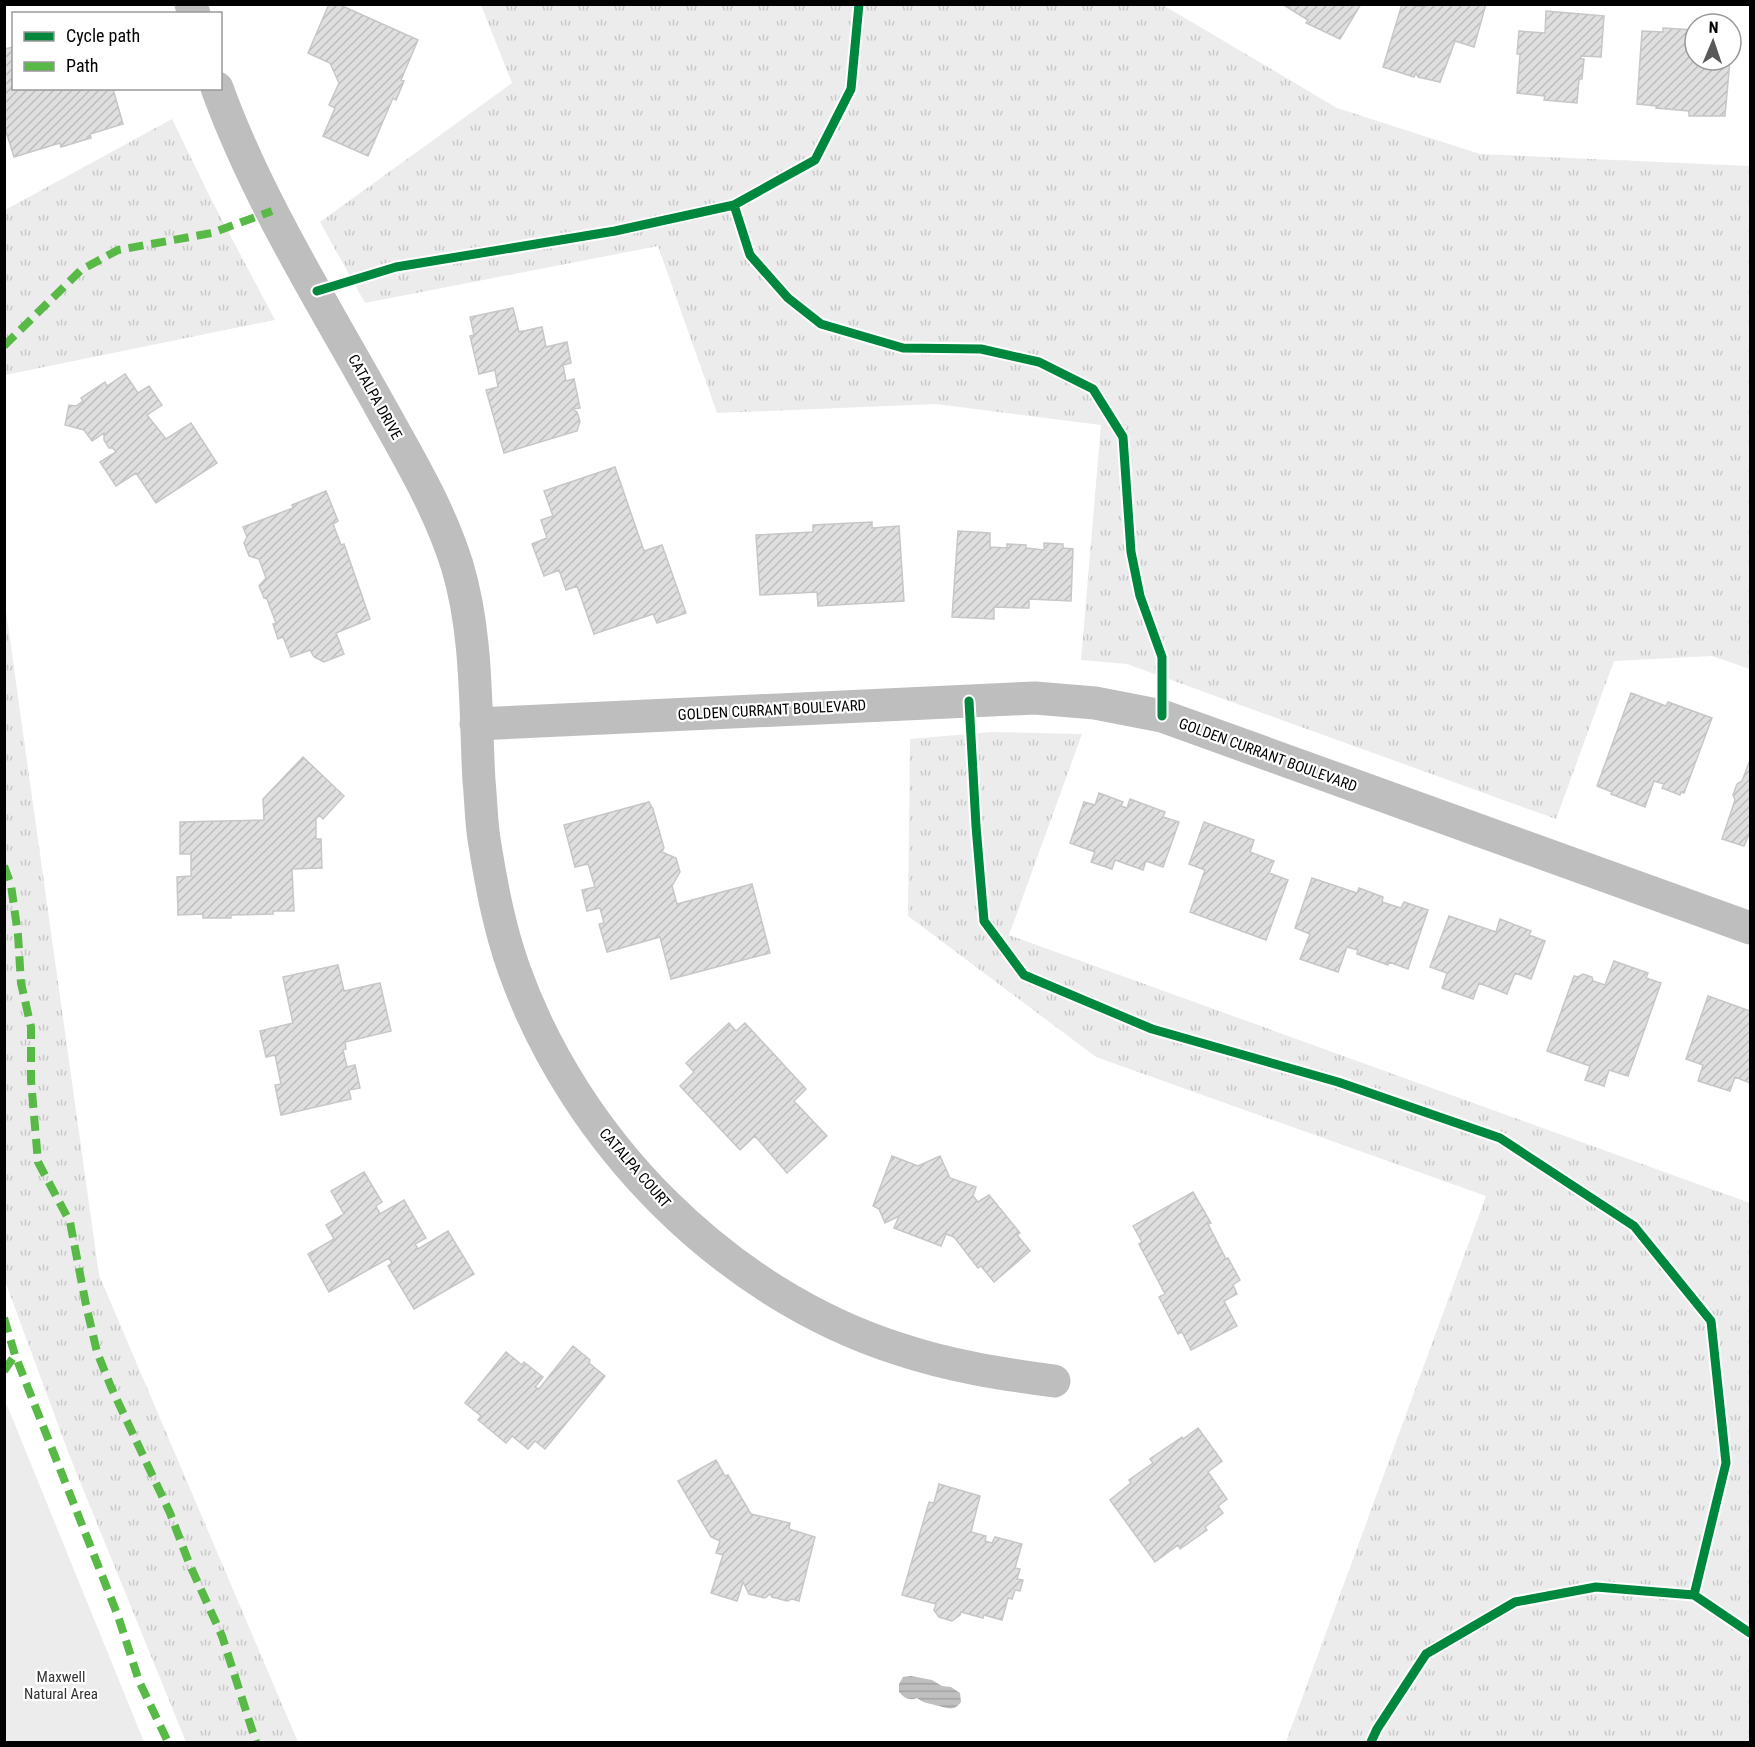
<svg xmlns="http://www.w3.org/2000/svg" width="1755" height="1747" viewBox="0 0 1755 1747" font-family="'Roboto Condensed',sans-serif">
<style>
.grass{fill:url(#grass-tufts)}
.park{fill:#ececec}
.water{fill:url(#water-rules)}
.building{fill:url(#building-hatch);stroke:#c7c7c7;stroke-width:1.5}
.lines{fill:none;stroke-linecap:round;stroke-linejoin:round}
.minor{stroke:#bebebe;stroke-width:33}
.quiet{stroke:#58b947;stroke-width:8;stroke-dasharray:15 8;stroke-linecap:butt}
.cycleway-casing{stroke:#fff;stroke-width:13}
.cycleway{stroke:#00873e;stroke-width:9}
.labels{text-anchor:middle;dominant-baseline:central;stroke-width:4.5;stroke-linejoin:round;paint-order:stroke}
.street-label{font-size:15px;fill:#000;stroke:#fff}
.park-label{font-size:15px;fill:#333;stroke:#fff}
</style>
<defs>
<pattern id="grass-tufts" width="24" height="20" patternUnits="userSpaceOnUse" patternTransform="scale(1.5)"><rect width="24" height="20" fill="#ececec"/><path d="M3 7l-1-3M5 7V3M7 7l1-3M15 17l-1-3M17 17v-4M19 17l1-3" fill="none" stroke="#c9c9c9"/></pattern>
<pattern id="water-rules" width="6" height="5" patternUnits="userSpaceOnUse" patternTransform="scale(1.5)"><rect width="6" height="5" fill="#bfbfbf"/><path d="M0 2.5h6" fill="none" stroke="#a2a2a2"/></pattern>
<pattern id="building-hatch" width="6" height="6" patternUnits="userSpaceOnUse" patternTransform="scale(1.5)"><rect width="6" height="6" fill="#dfdfdf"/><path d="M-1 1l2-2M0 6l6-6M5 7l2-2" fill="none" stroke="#bebebe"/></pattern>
</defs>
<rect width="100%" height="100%" fill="#fff"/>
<path class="grass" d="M481,5H1163L1337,108L1480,154L1750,166V669L1712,656L1614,661L1556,819L1127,664L1081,660L1101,425L936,404L717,413L658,246L365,303L320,222L512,83Z
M172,119L212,201L275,320L5,375V210Z
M5,604L99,1275L298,1742H186L70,1457L5,1281Z
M991,732L1082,734L1009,935L1750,1203V1742H1286L1486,1196L1096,1057L908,916L910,739Z"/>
<path class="park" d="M4,1399L9,1410L144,1742H5Z"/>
<path class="water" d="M911,1676L932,1680L942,1686L951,1687L960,1693L961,1702C953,1713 946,1707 935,1705C927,1703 924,1703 917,1698C910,1701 904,1698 899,1692V1684L903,1677Z"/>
<path class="building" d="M329,4H338L418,40L401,80L404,81L396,100L393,98L368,156L323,136L335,108L329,105L339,83L330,63L308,53Z
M1282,4H1361L1340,39L1306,23L1308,20Z
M1402,4L1424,7L1425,4H1486L1474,47L1455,41L1440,82L1418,77L1416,73L1414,77L1383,67Z
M1546,11L1604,16L1601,57L1581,56V59H1584L1582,79H1579L1577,103L1544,100L1545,96L1517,93L1520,54H1517L1519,31L1545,33Z
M1663,28L1695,30V60H1730L1725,116H1689V111L1656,108L1657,106L1637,104L1642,31L1663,32Z
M14,47V88H115L113,89L123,124L90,134L91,138L61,147L60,143L14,157L4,125V90H6L4,83V49Z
M513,308L519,332L542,327L546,347L567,342L571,363L563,365L566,381L574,379L580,408L572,409L577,412L580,421L577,431L504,453L486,390L498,387L495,370L479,374L470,336L474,335L470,317Z
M125,374L138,393L149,386L162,405L147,415L166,439L191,423L217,463L156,503L136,473L116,486L100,462L116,452L113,448H109L104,440V433L92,441L84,430L65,425L69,405L76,406L83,401L81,398L105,382L107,386Z
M615,467L644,551L662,545L686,613L657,623L653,614L594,634L577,586L566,590L559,570L544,576L532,544L547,538L541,520L553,516L544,491Z
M326,491L338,521L333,524L341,545L344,544L370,619L336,633L344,654L324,662L314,657L310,650L291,657L283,637L278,639L273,624L276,623L267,599L264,598L259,586L266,578L259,559L249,556L244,543L247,537L243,527L293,508L292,505Z
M872,522V528L899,526L904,601L818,606L817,592L760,595L756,535L813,532V525Z
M958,531L990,533V547L1007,548V544L1026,545V548L1044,550V543L1063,544V548L1073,549L1071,601L1029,599V608L994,607V619L952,617Z
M1631,693L1666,706L1668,702L1712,718L1684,793L1681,792L1680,795L1662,788L1664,784L1654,781L1645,807L1611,794L1612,792L1597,786Z
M303,757L344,796L323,819L319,815L316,819V839H321L322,868L292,869L294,911H273V914L231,915V918H203V914L178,915L177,877L191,876V854H180V822L264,820L263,799Z
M1750,760V832L1744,846L1722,839L1735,800L1733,795L1737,784L1742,781Z
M1099,793L1123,802L1121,806L1127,808L1130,799L1165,812L1163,817L1179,822L1163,867L1146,861L1143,870L1115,860L1112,869L1091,862L1095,852L1070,843L1084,802L1095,805Z
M649,802L653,809L664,848L662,852L676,858L680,872L672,886L677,904L752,884L770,953L671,979L660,937L607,952L599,924L604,923L600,908L587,911L582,890L595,887L588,864L575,867L564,825Z
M1204,822L1254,840L1250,852L1274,861L1269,873L1288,880L1266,940L1190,912L1205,870L1189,864Z
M1312,878L1357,893L1359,888L1383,897L1382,902L1401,908L1404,902L1428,910L1408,969L1389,962L1388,965L1357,954L1358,950L1347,947L1338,972L1300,959L1310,934L1295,928Z
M1449,916L1496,932L1500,919L1531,931L1529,935L1545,941L1531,979L1515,973L1507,994L1479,983L1473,999L1442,988L1447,973L1430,967Z
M1614,961L1648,973L1646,978L1661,983L1628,1076L1609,1070L1604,1086L1585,1080L1590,1066L1547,1051L1574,976L1578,977L1583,974L1592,977L1593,981L1605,985Z
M338,965L344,991L380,983L391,1031L345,1042L346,1049L343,1050L347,1067L355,1065L360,1088L349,1090L351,1099L281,1115L275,1085L281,1084L275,1055L266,1057L260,1031L293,1023L283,977Z
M1708,996L1750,1011V1083L1735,1077L1730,1091L1698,1081L1703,1065L1686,1059Z
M729,1023L736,1031L745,1023L806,1089L794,1101L827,1136L787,1173L755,1136L740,1150L680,1086L694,1072L686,1063Z
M892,1156L918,1166L940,1156L950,1178L976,1187L973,1196L978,1202L989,1195L1020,1233L1017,1235L1030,1251L994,1282L981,1266L978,1268L954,1237L946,1234L941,1246L894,1228L899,1216L885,1223L879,1209L873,1206Z
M364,1172L382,1202L376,1206L380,1214L404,1200L426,1238L415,1244L418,1249L448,1231L474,1274L414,1309L388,1266L392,1263L389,1258L329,1292L308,1254L334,1239L326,1225L344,1214L331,1191Z
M1193,1192L1211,1223L1208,1224L1226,1259L1228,1258L1240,1280L1233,1285L1237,1294L1224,1301L1237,1326L1191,1350L1182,1332L1178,1334L1159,1297L1165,1294L1139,1244L1142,1242L1133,1226Z
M573,1346L590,1360L589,1363L605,1376L545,1449L535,1441L528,1449L512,1436L506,1443L478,1420L481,1416L465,1403L506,1352L522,1365L524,1362L543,1377L535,1387L539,1389Z
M1198,1428L1222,1461L1208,1472L1227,1499L1218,1506L1223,1513L1205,1527L1207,1530L1180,1549L1178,1545L1155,1562L1110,1500L1131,1483L1129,1480L1153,1463L1150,1459L1182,1437L1183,1439Z
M716,1460L725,1476L728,1475L751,1514L790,1523L789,1529L815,1537L799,1601L792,1599L787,1601L772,1597L770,1594L765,1598L749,1594L743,1582L737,1601L711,1593L723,1555L716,1553L720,1541L711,1537L678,1481Z
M939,1484L980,1496L971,1532L986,1536L985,1541L992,1543L995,1537L1022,1544L1015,1568L1020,1569L1017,1579L1023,1580L1020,1591L1015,1590L1012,1599L1008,1598L1002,1620L984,1615L983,1618L961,1612L960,1615L952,1621L939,1617L934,1610L936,1604L902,1595L929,1502L934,1503Z"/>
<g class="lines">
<path class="minor" d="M191,4L194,14
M217,88C257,199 324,305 381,408C410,460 439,508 457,565C478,634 475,710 479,781C481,800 481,820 484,839C491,883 499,927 514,969C575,1141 724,1293 899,1349C950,1366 1001,1374 1054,1381
M476,724L1035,698L1095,703L1162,716L1750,928"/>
<path class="quiet" d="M4,346L81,270L118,250L212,233L272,211
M4,866L11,885L18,935L21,983L31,1027V1080L38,1162L70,1222L86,1305L97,1352L111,1387L170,1513L189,1563L222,1636L256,1742
M4,1318L15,1355L118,1616L139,1681L168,1742
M4,1371L15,1355"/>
<g class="cycleway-casing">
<path id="cycleway" d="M734,205L750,255L788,298L821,324L903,348L981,349L1039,362L1093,389L1123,437L1131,552L1140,596L1162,657V716
M317,291L396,267L615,231L734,205L815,160L851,89L859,4
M969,701L976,826L984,921L1024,975L1152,1029L1338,1082L1500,1138L1634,1226L1711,1321L1726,1463L1694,1595
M1371,1742L1377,1729L1426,1654L1515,1602L1596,1587L1694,1595L1750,1633"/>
</g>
<use href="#cycleway" class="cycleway"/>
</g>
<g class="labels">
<g class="street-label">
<text transform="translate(375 397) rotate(61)">CATALPA DRIVE</text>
<text transform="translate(772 710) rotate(-3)">GOLDEN CURRANT BOULEVARD</text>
<text transform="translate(1268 755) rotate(20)">GOLDEN CURRANT BOULEVARD</text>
<text transform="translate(635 1168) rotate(49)">CATALPA COURT</text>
</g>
<g class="park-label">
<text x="61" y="1677">Maxwell<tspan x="61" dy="17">Natural Area</tspan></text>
</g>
</g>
<rect width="1755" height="1747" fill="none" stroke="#000000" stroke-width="12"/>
<rect x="12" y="12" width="210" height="78" fill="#ffffff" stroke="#999999" stroke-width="1.5"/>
<rect x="24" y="32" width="30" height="9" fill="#00873e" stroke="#999999" stroke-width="1.5"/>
<text x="66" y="42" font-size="18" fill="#000000">Cycle path</text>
<rect x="24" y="62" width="30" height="9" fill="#58b947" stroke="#999999" stroke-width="1.5"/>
<text x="66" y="72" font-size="18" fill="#000000">Path</text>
<g transform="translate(1713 42) rotate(2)"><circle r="28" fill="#ffffff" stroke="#999999" stroke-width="1.5"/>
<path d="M0-4.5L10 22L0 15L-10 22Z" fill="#595959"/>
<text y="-9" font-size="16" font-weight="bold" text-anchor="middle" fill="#000000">N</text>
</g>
</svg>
